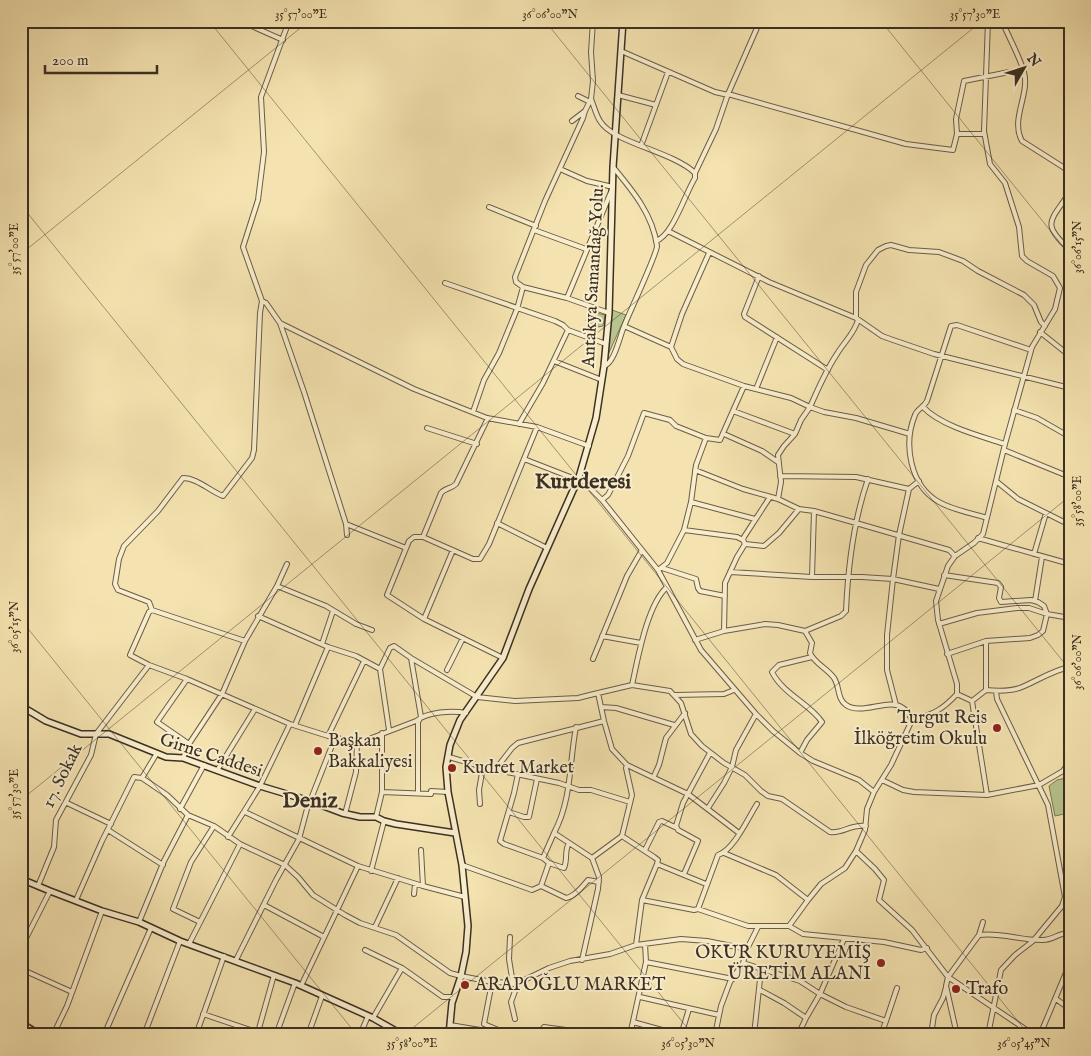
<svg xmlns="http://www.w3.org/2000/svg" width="1091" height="1056" viewBox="0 0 1091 1056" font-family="'IM FELL English',serif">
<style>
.green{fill:#b7c48e;stroke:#7a7a58}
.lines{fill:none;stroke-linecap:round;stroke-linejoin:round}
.street-casing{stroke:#6a5d46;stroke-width:6}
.secondary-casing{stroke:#3c3023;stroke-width:8}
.street{stroke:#f8edcc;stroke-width:4}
.secondary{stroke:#f8edcc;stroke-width:5}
.ticks{fill:none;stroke:#3c3023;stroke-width:1;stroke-opacity:0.45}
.poi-dot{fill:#8f2418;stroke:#f8edcc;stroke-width:2}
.labels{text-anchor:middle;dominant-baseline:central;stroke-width:4;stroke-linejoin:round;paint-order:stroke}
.street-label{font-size:18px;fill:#3c3023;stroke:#f8edcc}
.poi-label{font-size:18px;fill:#3c3023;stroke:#f8edcc;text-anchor:start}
.district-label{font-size:22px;font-weight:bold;fill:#3c3023;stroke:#f8edcc}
.neatline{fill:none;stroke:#3c3023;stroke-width:2}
.ticks-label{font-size:12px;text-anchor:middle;fill:#3c3023}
</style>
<rect width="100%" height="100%" fill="#f4e3b0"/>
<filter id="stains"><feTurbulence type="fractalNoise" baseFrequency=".004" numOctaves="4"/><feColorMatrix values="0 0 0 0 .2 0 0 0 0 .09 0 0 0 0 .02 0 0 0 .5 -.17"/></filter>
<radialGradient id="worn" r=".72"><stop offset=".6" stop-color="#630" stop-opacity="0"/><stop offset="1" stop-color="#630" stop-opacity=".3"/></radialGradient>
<path class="green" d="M612,310L626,315L607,357Z
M589,311L605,315L603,326L598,327L597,324L595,326L586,321Z
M1070,777V817L1064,814L1055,816L1049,786L1057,780Z"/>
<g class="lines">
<g class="street-casing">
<path id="street" d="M240,21L283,40
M988,21L984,131L990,164L1005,183L1019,227L1022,256L1027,261L1053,276L1060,288L1055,309L1032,347L1005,444L983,534L974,543L955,556L948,566L936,601L938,620L957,684V694L972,701L986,690C997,691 1011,692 1022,687C1037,681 1053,670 1070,667
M1002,21C1009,38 1019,55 1024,72C1030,95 1010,119 1022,141L1063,167L1070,173
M621,51L715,92L728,95
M728,94L906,144L953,150L957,134L956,119L964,81L1009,72H1024
M618,95L656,105
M578,96L590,102
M591,99C594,106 596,115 600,121C613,143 672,151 695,173
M572,121L585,111L591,99L593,81L591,52L593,21
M957,134H984
M641,146L668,72
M560,169L587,181L613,187L567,298
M1070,192C1051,221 1040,223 1070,250
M489,207L536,226
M534,230L586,249
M668,231L769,282L856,318L882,336L893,340L934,354L1070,388
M656,241C673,235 685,194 695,178V173L716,129L728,94L760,21
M759,276L744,314L745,317L828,370
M445,283L555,321L563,325L568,330L606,344
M523,287L567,298L609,313
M262,301L266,303L280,323L304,392L346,524L406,548
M856,318V292L866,265L878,250L886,246L891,245L909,250L939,252L963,261L978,271L1024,295L1034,305L1041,322L1045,326
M280,323L414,389L487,418L537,427L589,446
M624,326L671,347L677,359L683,364L744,386L791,398L810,407C818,389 826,370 837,354C844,342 854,334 858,320
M1040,332L1070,356
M671,347L682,314L709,253
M554,361L602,380
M604,366C615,363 620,334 625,324C630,311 657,254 657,246C653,215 633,191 613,167
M756,389L777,337
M923,407C941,426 980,436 1005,444
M1014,410L1037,418L1070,437
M733,411L795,434
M473,412L484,380L499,353L517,309L523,287L516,282L515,277L545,201L583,118L585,111
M488,418L456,484C451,489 445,488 441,493L423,537H414L409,541L387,595L424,619L503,658
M519,424L543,383L568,330
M427,428L477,444
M724,434L762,451L778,462
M1004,450L1070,477
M524,459L578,480
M695,470L743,489L778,499L799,509L814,511L856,523L949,550L955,556
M780,476L856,477L909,489
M579,477L602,500L658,570L701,650L756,714L773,731L800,753L813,761L859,780L874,792
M996,481L1018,499L1070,525
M778,499L781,482L778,455L784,446L795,434L801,420L810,407L824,412L856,418L910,434
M602,500L608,495L628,456L644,413L670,420L676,426L706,438L720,440L744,386
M691,502L755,519
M987,518C971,513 953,510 939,502C910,486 903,444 915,415C917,409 924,407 927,401L951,326L957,325L1031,350
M497,523L547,548
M346,524L347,535
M684,530L737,537L743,540
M423,537L473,559H480L489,544L537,427
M978,538L1070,564
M745,544L764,546L779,533L799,509
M1034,554L1046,513
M662,568L696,579L698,588L700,591L725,596
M658,570L667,563L684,530L691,502L696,465L706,438
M730,572L812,577H862L893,579L939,589
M944,575L998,583L1001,587L999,598L1001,602L1031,600L1038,602L1044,606L1047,614L1043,631L1038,635L1030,638L986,641L947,654
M812,577L814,511
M277,586L326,606L356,624L372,630
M1035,601L1042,557
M258,616L328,647L295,725
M424,619L453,550
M939,624L977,613L1017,608H1029L1047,614L1070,618
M724,631L725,583L737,557L745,544L743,540L744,537L770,497
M805,631L812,643L810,653C815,664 827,668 834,678C840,687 837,699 846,705C862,716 889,697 903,708C907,710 910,716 912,720C934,714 942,710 957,694
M602,636L641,643
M695,640L724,631L765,624L778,625L805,631L841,616L846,611C848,566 853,522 868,479
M245,641L277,586L287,564
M322,644L333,611
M328,647L356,656L380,669
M411,658L421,717L418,722V793
M593,659L627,576L642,550
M149,665L130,655L149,612L152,610
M380,669L390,648L394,646L411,658L477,697L515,701L578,698L598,693
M380,669L389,730
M447,670L463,638
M187,679L157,722L189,744
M632,685C638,658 647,605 667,587
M986,690V641
M675,695L724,694L734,690
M972,701L987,795
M896,705L887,670V635L893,579L899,535L909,489L919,481
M601,707L616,708L674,725
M576,727C569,764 572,799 554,833L592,858L599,877L598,889L582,960
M328,736L364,661
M800,753L807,740L822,722C810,704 783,694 772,672L779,665L812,657
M449,757L483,767L559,783L579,790H591L630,802
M183,758L189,744L222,694L245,641L152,610L149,602L118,590L115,584L119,559L124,546L158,511L183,478C197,478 210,491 223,496L252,458L254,450L260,313L262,301L243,247L258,200L264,152L261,97L289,21
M627,765L626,768L632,795L622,836L654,857L658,860L657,864L706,884
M218,769L255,709
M495,770L512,748L518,743L604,721
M1063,771L1070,761
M518,774L514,793L500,841L504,844L543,858
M654,776L659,765L666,738L685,713
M142,778L167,795L188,815L214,826L240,844L285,865L298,877L313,895L345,915L360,923L396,935L450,973L461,976L492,982L518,983L549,968L570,961L610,954L636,945L681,939L707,941L747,949
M882,780L903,790L914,792L987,795L1039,785L1063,771L1070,772
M382,792L431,794V791L448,792
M67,803L111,824
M480,804L479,790L483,767
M708,808L724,783L732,767L736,750L756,714
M180,809L204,765
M245,812L358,866L423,886L465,897
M509,812L524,817H529L537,779
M345,814L356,772L357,742
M376,817L382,792V733
M108,830L163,865
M739,833L688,794L627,765L612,749L604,721L598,693L632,685L670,691L681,703L691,734L702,746L724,763L745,775L761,791L768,796L782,799L830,832C843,834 850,824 866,826
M228,837L260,786L290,724
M421,850L423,886
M645,850L659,822L662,821L677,828
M856,851L875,869L884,880L879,900L912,930L948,977L946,986L957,1035
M724,853L776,875L808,900
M592,858L622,836
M549,863L564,868C568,859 564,851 569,843
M462,865L532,890L541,886L566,898C575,896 582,887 588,880L599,882
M371,871L384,821
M684,874L698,841L678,830L676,826L683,803L710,753
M38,886L54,847L56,820L91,755L96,734L149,665L187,679L290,724L328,736L350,741L361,742L416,721C427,712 452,710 466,713
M541,886L549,863L543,858L554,833
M414,894L415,884
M76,900L102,841L134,777L142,778L157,753
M642,900L694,910L698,909L748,926H789L803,934L884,942L921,950L927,948
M264,905L324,937
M698,909L718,855C734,850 748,818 757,804
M139,922L164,861L188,815
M200,922L173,909L191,862L214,826
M789,926L808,900L821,884L845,868L856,851L865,830L867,809L874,792L891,765L912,720
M375,927L398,878
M979,935L983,922
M510,937L509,959L513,984
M189,944L240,844
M636,945L642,900L657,864
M21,948L50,891
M365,950L402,968
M236,960L276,880L299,839L307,809L335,738
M646,962L733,979
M743,963L800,981L820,994L846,1007L886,1021L897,988
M21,969L72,992
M492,982L484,1024L510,1035
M301,986L358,866
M760,990L784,1003L806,1018L820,994L844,939
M640,997L719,1015
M1056,999L1070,1009
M203,1014L265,1035
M373,1018L402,968L443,997H454
M515,1019L511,1002L518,983
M633,1022L680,1035
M450,1025L480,1030
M258,1032L274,975
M22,1035L26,1026
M53,1035L67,1006L102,911
M104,1035L151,928
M144,1035L180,941
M196,1035L224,956
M276,1035L295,983
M308,1035L322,996
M360,1035L368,1016
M518,1035L520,1030L541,1031L544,1027L573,1031L582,1035
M630,1035L646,962L645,944
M681,1035L689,1009
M715,1035L721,1006L730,982L743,963L747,949L758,927
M754,1035L761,970
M798,1035L806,1018
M881,1035L886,1021
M931,1035L934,1015L943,998L946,987
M988,1035L1001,970L1015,955L1033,941L1062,906L1065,897L1048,805L997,699L996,691
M1034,1035L948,977L979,935C1001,932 1022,941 1043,940C1053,940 1060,932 1070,933
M1040,1035L1070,963"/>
</g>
<g class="secondary-casing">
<path id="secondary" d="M21,706L46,721L81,734H109L166,757L183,758L260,786L310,801L342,813L360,817H376L384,821L396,824L455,833
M21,814L24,816L21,821
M21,879L50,891L102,911L139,922L180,941L295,983L373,1018L403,1035
M21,1023L40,1035
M449,1035L452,1003L461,976L466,952L468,926L462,865L448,792L446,767L450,745L460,720L503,658L529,589L579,477L596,418L604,366L609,313L613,167L623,21"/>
</g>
<use href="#street" class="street"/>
<use href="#secondary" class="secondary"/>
</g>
<path class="ticks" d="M209,21L1029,1035M545,21L1070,670M881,21L1070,255M21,205L693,1035M21,254L309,21M21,620L357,1035M21,800L982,21M404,1035L1070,496"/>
<g class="poi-dot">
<circle cx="997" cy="728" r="5"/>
<circle cx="318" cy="751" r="5"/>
<circle cx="452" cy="768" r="5"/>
<circle cx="881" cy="963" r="5"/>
<circle cx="465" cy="985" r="5"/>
<circle cx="956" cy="989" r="5"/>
</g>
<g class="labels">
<g class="street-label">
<text transform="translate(594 276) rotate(-87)">Antakya Samandağ Yolu.</text>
<text transform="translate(211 756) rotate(18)">Girne Caddesi</text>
<text transform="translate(63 776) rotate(-64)">17. Sokak</text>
</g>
<g class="poi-label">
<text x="987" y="718" text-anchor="end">Turgut Reis<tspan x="987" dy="21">İlköğretim Okulu</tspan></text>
<text x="328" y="741">Başkan<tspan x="328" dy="21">Bakkaliyesi</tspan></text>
<text x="462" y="768">Kudret Market</text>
<text x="871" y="953" text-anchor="end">OKUR KURUYEMİŞ<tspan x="871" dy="21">ÜRETİM ALANI</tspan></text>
<text x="475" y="985">ARAPOĞLU MARKET</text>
<text x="966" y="989">Trafo</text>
</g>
<g class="district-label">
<text x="583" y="482">Kurtderesi</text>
<text x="310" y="801">Deniz</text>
</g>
</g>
<rect width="1091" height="1056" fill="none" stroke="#f4e3b0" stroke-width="55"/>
<g transform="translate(1024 68) rotate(51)" stroke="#f8edcc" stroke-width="4" paint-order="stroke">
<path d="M0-4L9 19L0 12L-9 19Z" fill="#3c3023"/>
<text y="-8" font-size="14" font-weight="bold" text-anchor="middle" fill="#3c3023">N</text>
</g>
<path d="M45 65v8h112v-8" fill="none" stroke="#3c3023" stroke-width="2.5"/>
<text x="52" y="65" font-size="15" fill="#3c3023" stroke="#f8edcc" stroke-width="4" paint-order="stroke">200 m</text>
<rect x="28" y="28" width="1036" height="1000" class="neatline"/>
<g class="ticks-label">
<text x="301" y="18">35°57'00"E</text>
<text x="550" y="18">36°06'00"N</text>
<text x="975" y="18">35°57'30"E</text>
<text transform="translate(1077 247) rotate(-90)" y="4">36°06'15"N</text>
<text transform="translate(14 249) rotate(-90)" y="4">35°57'00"E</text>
<text transform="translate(1077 501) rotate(-90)" y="4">35°58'00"E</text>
<text transform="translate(14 627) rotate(-90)" y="4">36°05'15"N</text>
<text transform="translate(1077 662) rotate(-90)" y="4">36°06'00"N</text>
<text transform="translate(14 794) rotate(-90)" y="4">35°57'30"E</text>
<text x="412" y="1047">35°58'00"E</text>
<text x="688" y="1047">36°05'30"N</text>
<text x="1024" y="1047">36°05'45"N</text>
</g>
<rect width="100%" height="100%" filter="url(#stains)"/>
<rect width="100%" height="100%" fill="url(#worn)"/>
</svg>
